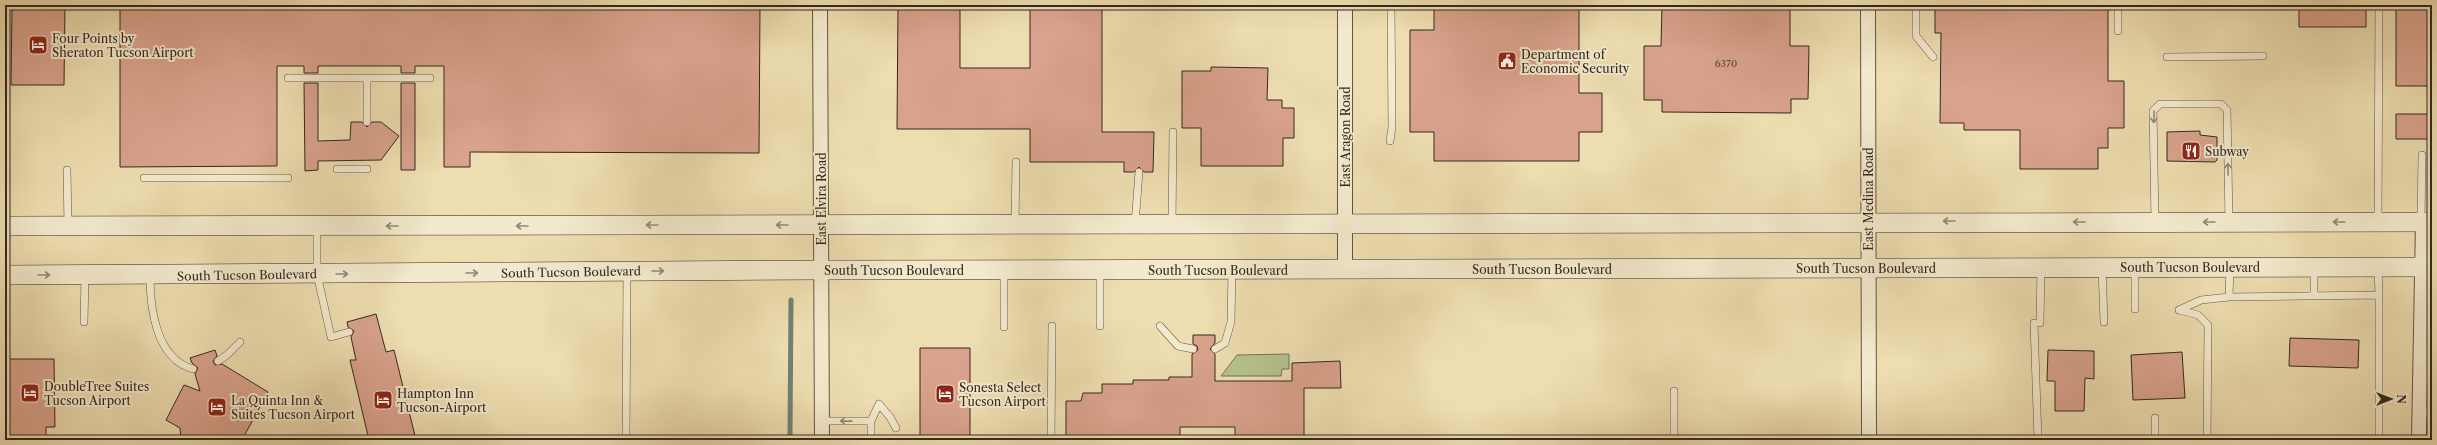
<svg xmlns="http://www.w3.org/2000/svg" width="2437" height="445" viewBox="0 0 2437 445" font-family="'Libre Caslon Text',serif">
<style>
.green{fill:#b4c28e;stroke:#747557}
.lines{fill:none;stroke-linecap:round;stroke-linejoin:round}
.stream{stroke:#718172;stroke-width:5}
.building{fill:#d9a28c;stroke:#332820}
.lane-casing{stroke:#625544;stroke-width:8}
.street-casing{stroke:#625544;stroke-width:16}
.secondary-casing{stroke:#332820;stroke-width:20}
.lane{stroke:#f3e9cc;stroke-width:7}
.street{stroke:#f3e9cc;stroke-width:14}
.secondary{stroke:#f3e9cc;stroke-width:19}
.oneway{stroke:#938876}
.labels{text-anchor:middle;dominant-baseline:central;stroke-width:4;stroke-linejoin:round;paint-order:stroke}
.number-label{font-size:10px;fill:#5c463b}
.poi-label{font-size:12px;fill:#332820;stroke:#f3e9cc;text-anchor:start}
.street-label{font-size:12px;fill:#332820;stroke:#f3e9cc}
</style>
<rect width="100%" height="100%" fill="#edddb0"/>
<filter id="stains"><feTurbulence type="fractalNoise" baseFrequency=".005" numOctaves="4"/><feColorMatrix values="0 0 0 0 .2 0 0 0 0 .09 0 0 0 0 .02 0 0 0 .5 -.17"/></filter>
<radialGradient id="worn" r=".72"><stop offset=".6" stop-color="#630" stop-opacity="0"/><stop offset="1" stop-color="#630" stop-opacity=".3"/></radialGradient>
<path class="green" d="M1289,354V369H1282L1281,376H1221L1237,355Z"/>
<g class="lines">
<path class="stream" d="M790,435L791,300"/>
</g>
<path class="building" d="M12,5H65L64,85H11Z
M120,5H760L759,153L470,152V167H444V66H415V73H401V66H318V73H304V66H277V166L120,167Z
M898,5H960V68H1030V5H1102V132H1154L1153,172H1144L1139,167L1134,172H1124V162H1030V129H897Z
M1434,5H1579V93H1602V132H1579V161H1434V132H1410V30H1434Z
M1662,5H1790V46H1809L1808,99H1791V113L1662,112V100H1644V46H1661Z
M1935,5H2108V81H2124V128H2108V148H2098V169H2020V130H1964V123H1940L1941,33H1935Z
M2299,5H2366V27H2299Z
M2396,5H2432V86H2396Z
M1211,67L1268,68L1267,100H1282V108H1294V138H1283V166H1201V128H1182V71H1211Z
M304,83H318V141L350,140L351,122H362L367,127L372,122H381L399,136L381,160L318,161V170L305,171Z
M401,83H415V170H401Z
M2396,114H2432V139H2396Z
M2200,131V135L2217,137V160L2215,162L2167,161V132Z
M376,314L386,352L394,350L416,440H369L350,360H356L351,337L354,331L348,327L347,322Z
M1193,335H1215V343L1210,349L1215,354V381H1292V363L1340,361L1341,388H1304V440H1235V427H1180V440L1066,438V401H1081L1083,393H1102V384H1133V380H1169V377H1192V354L1198,350L1197,346L1193,344Z
M2290,338L2359,340L2358,368L2289,366Z
M920,348H970V440H920Z
M215,350L217,356L213,361L215,365L222,364L268,392L242,440H181L180,428L166,420L184,385L200,391L195,374L198,368L192,363L190,358Z
M2048,350L2094,351V379L2085,378L2084,411H2055V381H2047Z
M2182,352L2185,398L2133,400L2131,355Z
M5,359H54L55,427H46V440H5Z"/>
<g class="lines">
<g class="lane-casing">
<path id="lane" d="M1916,5V36L1933,57
M2118,5V31
M2167,57L2263,56
M288,78H430
M367,78V122
M1390,141L1392,127L1391,5
M337,169H367
M67,170L68,226
M144,178H288
M2378,221L2379,5
M2421,221L2422,155
M2155,222L2153,111L2160,104H2221L2227,110L2229,221
M1015,224L1016,162
M1135,224L1139,172
M1172,224L1173,132
M317,226V274L331,337L349,332
M2135,267V309
M2102,268L2104,322
M2314,268V296
M1100,270V326
M150,276C150,308 156,359 193,369
M2379,295V440
M2229,297L2379,295L2378,267
M2179,310L2198,315L2208,325L2207,440
M2179,310L2201,300L2229,297L2230,268
M84,322L85,276
M2034,323L2038,440
M2040,323L2041,268
M1160,326L1178,346L1193,349
M1004,327V270
M1215,349L1225,343L1231,322L1232,270
M218,361L227,355L240,342
M1674,391V440
M2420,413H2432
M2155,418V440
M822,421H871
M626,440L627,272
M871,440V421L879,404L890,417L896,428
M1051,440L1052,326"/>
</g>
<g class="street-casing">
<path id="street" d="M820,5L822,440
M1345,5V269
M1868,5L1869,440
M2419,440L2423,222"/>
</g>
<g class="secondary-casing">
<path id="secondary" d="M5,226L2432,222
M5,275L822,270L2432,267"/>
</g>
<use href="#lane" class="lane"/>
<use href="#street" class="street"/>
<use href="#secondary" class="secondary"/>
</g>
<defs><path id="oneway-shaft" d="M-6 0H5M1.5-3L5.5 0L1.5 3" fill="none" stroke-width="1.6" stroke-linecap="round" stroke-linejoin="round"/></defs>
<g class="oneway">
<use href="#oneway-shaft" transform="translate(2154 117) rotate(91)"/>
<use href="#oneway-shaft" transform="translate(2228 169) rotate(-91)"/>
<use href="#oneway-shaft" transform="translate(1949 221) rotate(-180)"/>
<use href="#oneway-shaft" transform="translate(2079 222) rotate(180)"/>
<use href="#oneway-shaft" transform="translate(2209 222) rotate(180)"/>
<use href="#oneway-shaft" transform="translate(2339 222) rotate(-180)"/>
<use href="#oneway-shaft" transform="translate(652 225) rotate(180)"/>
<use href="#oneway-shaft" transform="translate(782 225) rotate(180)"/>
<use href="#oneway-shaft" transform="translate(392 226) rotate(180)"/>
<use href="#oneway-shaft" transform="translate(522 226) rotate(180)"/>
<use href="#oneway-shaft" transform="translate(658 271)"/>
<use href="#oneway-shaft" transform="translate(472 273)"/>
<use href="#oneway-shaft" transform="translate(342 274)"/>
<use href="#oneway-shaft" transform="translate(44 275)"/>
<use href="#oneway-shaft" transform="translate(846 421) rotate(-179)"/>
</g>
<defs>
<g id="hotel-square" transform="scale(1)"><rect x="-9" y="-9" width="18" height="18" rx="4" fill="#8f2418" stroke="#f3e9cc"/><path d="M-6-4.5h1.5V1H6V5H4.5V3h-9V5H-6ZM-4 0a1.8 1.8 0 1 1 3.6 0ZM.5 0V-2.5h3Q6-2.5 6 0Z" fill="#fff"/></g>
<g id="civic-square" transform="scale(1)"><rect x="-9" y="-9" width="18" height="18" rx="4" fill="#8f2418" stroke="#f3e9cc"/><path d="M-.6-6.5H3V-4.5H.6V-3L4-1V1h2V6H-6V1h2V-1L-.6-3ZM-1.2 2.5V6h2.4V2.5Z" fill="#fff"/></g>
<g id="restaurant-square" transform="scale(1)"><rect x="-9" y="-9" width="18" height="18" rx="4" fill="#8f2418" stroke="#f3e9cc"/><path d="M-5-6h1v4h1v-4h1v4h1v-4h1v5L-1.5 .5V6h-2V.5L-5-1ZM5-6V6H3V1.5H1.5Q1.5-4 5-6Z" fill="#fff"/></g>
</defs>
<g fill-rule="evenodd">
<use href="#hotel-square" x="38" y="45"/>
<use href="#civic-square" x="1507" y="61"/>
<use href="#restaurant-square" x="2191" y="151"/>
<use href="#hotel-square" x="30" y="393"/>
<use href="#hotel-square" x="945" y="394"/>
<use href="#hotel-square" x="383" y="400"/>
<use href="#hotel-square" x="217" y="407"/>
</g>
<g class="labels">
<g class="number-label">
<text x="1726" y="63">6370</text>
</g>
<g class="poi-label">
<text x="52" y="38">Four Points by<tspan x="52" dy="14">Sheraton Tucson Airport</tspan></text>
<text x="1521" y="54">Department of<tspan x="1521" dy="14">Economic Security</tspan></text>
<text x="2205" y="151">Subway</text>
<text x="44" y="386">DoubleTree Suites<tspan x="44" dy="14">Tucson Airport</tspan></text>
<text x="959" y="387">Sonesta Select<tspan x="959" dy="14">Tucson Airport</tspan></text>
<text x="397" y="393">Hampton Inn<tspan x="397" dy="14">Tucson-Airport</tspan></text>
<text x="231" y="400">La Quinta Inn &amp;<tspan x="231" dy="14">Suites Tucson Airport</tspan></text>
</g>
<g class="street-label">
<text transform="translate(1345 137) rotate(-90)">East Aragon Road</text>
<text transform="translate(821 199) rotate(-90)">East Elvira Road</text>
<text transform="translate(1868 199) rotate(-90)">East Medina Road</text>
<text x="2190" y="267">South Tucson Boulevard</text>
<text x="1866" y="268">South Tucson Boulevard</text>
<text x="1542" y="269">South Tucson Boulevard</text>
<text x="894" y="270">South Tucson Boulevard</text>
<text x="1218" y="270">South Tucson Boulevard</text>
<text transform="translate(571 272) rotate(-1)">South Tucson Boulevard</text>
<text transform="translate(247 275) rotate(-1)">South Tucson Boulevard</text>
</g>
</g>
<rect width="2437" height="445" fill="none" stroke="#edddb0" stroke-width="20"/>
<rect x="6" y="6" width="2425" height="433" fill="none" stroke="#332820" stroke-width="2"/>
<rect x="10" y="10" width="2417" height="425" fill="none" stroke="#332820"/>
<g transform="translate(2391 399) rotate(90)" stroke="#f3e9cc" stroke-width="3" paint-order="stroke">
<path d="M0-3L7 15L0 10L-7 15Z" fill="#332820"/>
<text y="-6" font-size="11" font-weight="bold" text-anchor="middle" fill="#332820">N</text>
</g>
<rect width="100%" height="100%" filter="url(#stains)"/>
<rect width="100%" height="100%" fill="url(#worn)"/>
</svg>
